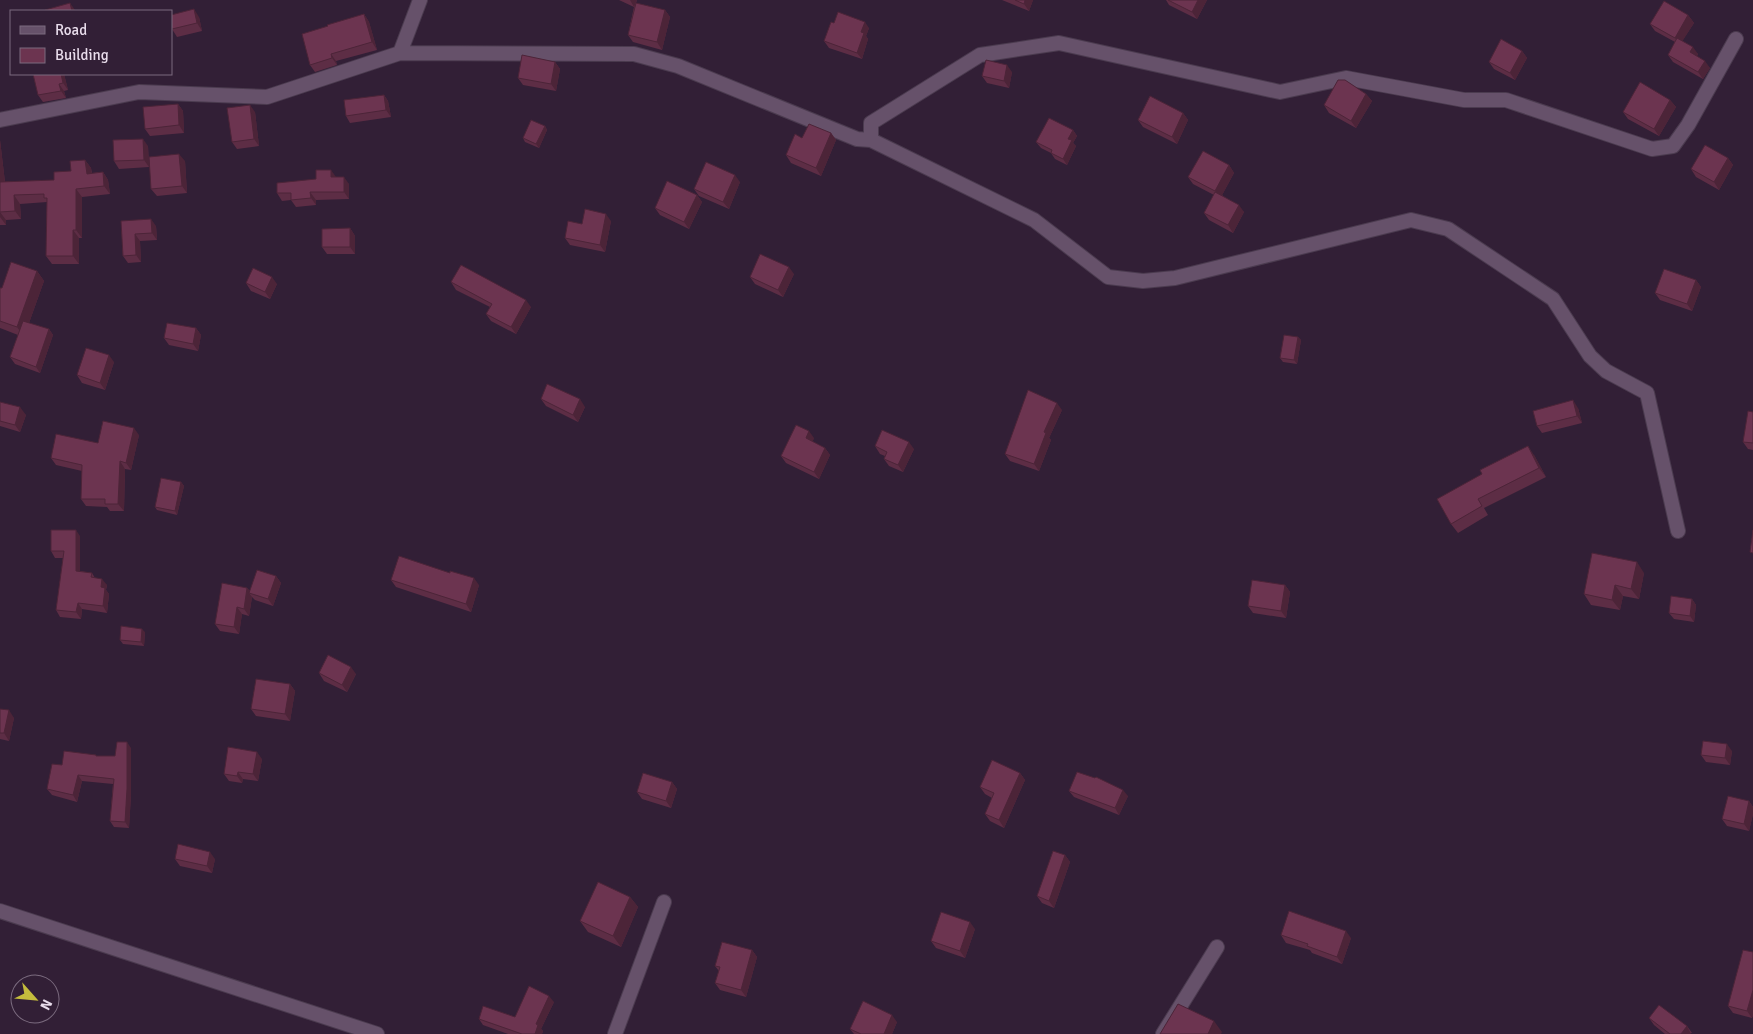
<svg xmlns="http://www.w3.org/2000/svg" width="1753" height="1034" viewBox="0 0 1753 1034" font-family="Signika,sans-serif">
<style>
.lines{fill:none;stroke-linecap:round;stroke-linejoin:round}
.minor-casing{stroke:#4b3b4f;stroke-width:16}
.minor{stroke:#66516a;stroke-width:14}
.wall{fill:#5d2d45}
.shaded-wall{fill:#4c2438}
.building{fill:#6c3450;stroke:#4c2438}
</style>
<rect width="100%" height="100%" fill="#321f36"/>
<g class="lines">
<g class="minor-casing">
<path id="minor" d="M400,53L420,0
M0,120L139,92L267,97L400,53L634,54L678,66L857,139L871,140L1034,220L1108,277L1143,281L1175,278L1411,220L1448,229L1553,299L1590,356L1606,371L1647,393L1678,531
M871,140V123L980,55L1059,43L1280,92L1346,78L1464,100H1506L1652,149L1673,146L1688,125L1736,39
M0,911L377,1034
M615,1034L664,902
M1163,1034L1217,947"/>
</g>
<use href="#minor" class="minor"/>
</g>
<path class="wall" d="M619,0H637L636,3L665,10L670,17L662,50L633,42L628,35L634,7Z
M1002,0H1033L1029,11Z
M1166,0H1207L1197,19L1169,5Z
M364,14L369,22L377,50L336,61L337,65L315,72L310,65L328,26Z
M1688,15L1694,23L1682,41L1698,54L1697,56L1710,68L1703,79L1673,62L1668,55L1675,42L1655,31L1650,24Z
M199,17L202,31L177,37L172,29Z
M834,23L869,28L866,36L868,39L862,59L829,48L824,41Z
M1522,51L1527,58L1515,80L1494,69L1489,62Z
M555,62L560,69L556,91L523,85L518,78Z
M1012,72L1009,88L987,83L982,76Z
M64,74L68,90L64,91L66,98L43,102L38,95Z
M1366,94L1372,101L1356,128L1329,113L1324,105Z
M384,95L388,101L391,117L350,123L346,116Z
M1670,100L1676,107L1659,136L1628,119L1623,112Z
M178,104L183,111L184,133L150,136L145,129Z
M255,112L259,146L237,149L232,142Z
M1183,113L1188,120L1177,144L1143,127L1138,120Z
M545,126L547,130L539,148L525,142L523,138Z
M1073,130L1077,136L1073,143L1076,146L1067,165L1055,159L1051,153L1041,148L1036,142Z
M831,133L836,140L821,176L791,163L786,155L802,138Z
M0,140L5,182L54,180L71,171L85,160L91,168L92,173L103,172L108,180L110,194L82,197V238H79V264H52L46,256L47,202L20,204L21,219L6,220V225H0Z
M148,146L149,167L119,169L114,161Z
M1728,158L1733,165L1719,190L1696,177L1691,169Z
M185,161L187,193L157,196L151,189Z
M1229,165L1234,173L1222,195L1244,212L1233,233L1209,220L1204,213L1214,195L1193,184L1188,177Z
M336,177L349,184V199L316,200V205L296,207L291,200L282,201L277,193Z
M740,182L729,209L699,196L694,189Z
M697,195L702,202L689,229L660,215L655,208Z
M121,221L156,226L157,240L140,241L141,262L128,263L123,256Z
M611,221L605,252L570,245L565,238L582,224Z
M350,228L355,236V254H327L322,247Z
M37,271L44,281L29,323L49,329L53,335L40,373L15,364L10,357L18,335L0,328V288H2Z
M794,274L783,297L755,284L750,277Z
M1696,280L1701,287L1692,311L1660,300L1655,293Z
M451,282L531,307L516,334L491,321L486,314L490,307L456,290Z
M246,283L277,284L270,299L251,291Z
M196,328L201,335L198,351L169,345L164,338Z
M1298,337L1301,340L1297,364L1283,362L1280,358Z
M114,362L105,390L82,383L77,375Z
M541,399L585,407L578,422L546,406Z
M0,402L26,415L20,432L0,426Z
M1578,408L1582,423L1542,433L1537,426Z
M1062,410L1049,438L1051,440L1039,471L1010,461L1005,454Z
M1753,412V450L1748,449L1743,442Z
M139,435L131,470L125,469L124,511H110L107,507L86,506L81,499L82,471L56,465L51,458L98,443Z
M814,438L812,442L825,448L830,455L819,479L786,463L781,456Z
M875,446L914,449L903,472L889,466L884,459L885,456L880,454Z
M1534,455L1546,477L1484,508L1488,515L1458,533L1451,524L1437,499Z
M181,482L184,486L177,515L157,510L155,507Z
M80,536V571L92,573L95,578L107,585L106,590L109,594L107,613L82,609L81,619L60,617L56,610L63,558H55L51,551Z
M1644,573L1639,599L1623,596L1620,610L1591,605L1584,594Z
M276,576L281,583L273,606L255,600L252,597L249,616L242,614L239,634L220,631L215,624L247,588L250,591Z
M391,580L479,585L471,612L396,587Z
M1285,585L1290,592L1286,618L1253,613L1248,606Z
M1692,599L1696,605L1694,622L1674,619L1669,613Z
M145,632L144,646L123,644L120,640Z
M319,673L356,674L347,692L324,681Z
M290,684L295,691L290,721L256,716L251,709Z
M0,709L14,718L9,741L0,739Z
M131,748V795L129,828L114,827L110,821L113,784L82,781L77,802L52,795L47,789L62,765L97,756H115Z
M1732,751L1730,765L1706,762L1701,755Z
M262,759L258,781L243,779L242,783L229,781L224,774Z
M1020,773L1025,780L1004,828L990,821L985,814L992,798L985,794L980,787Z
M672,782L677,789L671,808L642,799L637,792Z
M1069,791L1128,796L1119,815L1074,797Z
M1749,801L1753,807V814L1749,831L1727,826L1722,819Z
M1065,855L1070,862L1054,908L1042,903L1037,896Z
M175,859H215L212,873L180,866Z
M630,897L638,907L621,947L588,932L580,921Z
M975,929L965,958L936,948L931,941Z
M1281,935L1351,938L1342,964L1312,953L1310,950L1286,943Z
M752,950L757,957L746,997L720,990L715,983L719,971L715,966Z
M1753,952V1015L1752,1018L1733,1013L1728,1006Z
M554,1002L541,1029L543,1031L542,1034H508L483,1025L479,1019L515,1017Z
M1649,1018L1687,1026L1692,1033L1665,1034L1654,1025Z
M897,1022L892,1034H854L850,1029Z"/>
<path class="shaded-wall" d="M630,0H637L634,7Z
M1025,0H1033L1029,11L1024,4Z
M1198,0H1207L1197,19L1192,12Z
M70,3L75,10V11H72Z
M194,9L199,17L202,31L197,23Z
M665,10L670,17L662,50L657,42Z
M364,14L369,22L377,50L372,42Z
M1688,15L1694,23L1680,45L1675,38Z
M865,22L869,28L866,36L868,39L862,59L857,53L861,32Z
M1693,47L1698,54L1695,60L1690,52Z
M1522,51L1527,58L1515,80L1510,73Z
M331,54L336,61L337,65L332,58Z
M1705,61L1710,68L1703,79L1698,72Z
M555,62L560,69L556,91L551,84Z
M1007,65L1012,72L1009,88L1004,81Z
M61,74H64L68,90L63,83Z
M59,84L64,91L66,98L61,91Z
M1366,94L1372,101L1356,128L1351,121Z
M384,95L388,101L391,117L386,110Z
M1670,100L1676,107L1659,136L1654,129Z
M178,104L183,111L184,133L179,125Z
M250,105L255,112L259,146L254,139Z
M1183,113L1188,120L1177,144L1172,137Z
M545,126L547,130L539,148L536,144Z
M1073,130L1077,136L1073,143L1076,146L1067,165L1063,159L1068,139Z
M831,133L836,140L821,176L816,168Z
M143,139L148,146L149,167L144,160Z
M0,140L6,191L0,182Z
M179,154L185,161L187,193L182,186Z
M1728,158L1733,165L1719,190L1714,182Z
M85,160L91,168L93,182L87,174Z
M1229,165L1234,173L1220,199L1215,191Z
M331,170L336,177H331Z
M103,172L108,180L110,194L104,186Z
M735,175L740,182L729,209L723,202Z
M344,177L349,184V199L344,192Z
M76,189L82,197V238L76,230Z
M310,192L316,200V205L311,198Z
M14,195L20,204L21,219L15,211Z
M697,195L702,202L689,229L684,222Z
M1239,205L1244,212L1233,233L1228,225Z
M0,212L6,220V225L0,217Z
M606,214L611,221L605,252L600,245Z
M151,219L156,226L157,240L152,233Z
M350,228L355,236V254L350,247Z
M73,230L79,238V264L73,256Z
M135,234L140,241L141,262L136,255Z
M789,267L794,274L783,297L778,290Z
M37,271L44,281L24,337L17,327Z
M272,277L277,284L270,299L265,292Z
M1696,280L1701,287L1692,311L1687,304Z
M526,300L531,307L516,334L511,327Z
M196,328L201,335L198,351L193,344Z
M49,329L53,335L40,373L36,367Z
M1298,337L1301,340L1297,364L1294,360Z
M109,355L114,362L105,390L100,383Z
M580,399L585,407L578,422L573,415Z
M1573,400L1578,408L1582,423L1577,416Z
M1057,403L1062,410L1049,438L1051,440L1039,471L1034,464L1044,432Z
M20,407L26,415L20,432L15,425Z
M134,428L139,435L131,470L126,463Z
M809,431L814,438L811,446L806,438Z
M909,442L914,449L903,472L898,465Z
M1528,446L1534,455L1546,477L1539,468Z
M825,448L830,455L819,479L814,472Z
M120,461L125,469L124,511L118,504Z
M181,482L184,486L177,515L175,511Z
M76,530L80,536V577L76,571Z
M1637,562L1644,573L1639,599L1631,589Z
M276,576L281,583L273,606L268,599Z
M474,578L479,585L471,612L466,604Z
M102,579L107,585L106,590L109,594L107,613L103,606L101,587Z
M1285,585L1290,592L1286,618L1281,611Z
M1615,585L1623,596L1620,610L1612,600Z
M247,588L251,593H249L252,597L249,616L244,609Z
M1692,599L1696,605L1694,622L1690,616Z
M78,603L82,609L81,619L76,612Z
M237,607L242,614L239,634L234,627Z
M142,629L145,632L144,646L141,642Z
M351,667L356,674L347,692L342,685Z
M290,684L295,691L290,721L285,714Z
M9,710L14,718L9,741L4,733Z
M127,742L131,748V795L129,828L125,822Z
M1727,744L1732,751L1730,765L1725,758Z
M257,752L262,759L258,781L253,774Z
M238,772L243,779L242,783L237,776Z
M1020,773L1025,780L1004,828L999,820Z
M78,775L82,781L77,802L73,795Z
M672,782L677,789L671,808L666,801Z
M1123,790L1128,796L1119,815L1115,808Z
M1749,801L1753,807V814L1749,831L1744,824Z
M210,852L215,859L212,873L207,866Z
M1065,855L1070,862L1054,908L1049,901Z
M630,897L638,907L621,947L613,936Z
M970,922L975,929L965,958L960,951Z
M1346,931L1351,938L1342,964L1337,957Z
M752,950L757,957L746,997L741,990Z
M1753,990V1015L1752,1018L1747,1011Z
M549,996L554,1002L541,1029L543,1031L542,1034H535L536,1024Z
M892,1015L897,1022L892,1034H884Z
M1214,1021L1222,1032L1221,1034H1208Z
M1687,1026L1691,1034H1681Z"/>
<path class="building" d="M1015,0H1025L1024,4Z
M1168,0H1198L1192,12Z
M1664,1L1688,15L1675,38L1650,24Z
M70,3L72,11H46L45,10Z
M636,3L665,10L657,42L628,35Z
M194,9L197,23L172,29L171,25V15Z
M838,12L865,22L861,32L864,33L857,53L824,41L831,22L834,23Z
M364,14L372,42L331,54L332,58L310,65L302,34L328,26L327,25Z
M1677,38L1693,47L1690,52L1705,61L1698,72L1668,55Z
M1501,39L1522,51L1510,73L1489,62Z
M522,55L555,62L551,84L518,78Z
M986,60L1007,65L1004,81L982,76Z
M33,74H61L63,83L59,84L61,91L38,95Z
M1338,80H1345L1366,94L1351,121L1324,105Z
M1640,82L1670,100L1654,129L1623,112Z
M384,95L386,110L346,116L344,100Z
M1150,96L1183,113L1172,137L1138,120Z
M178,104L179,125L145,129L143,107Z
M250,105L254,139L232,142L227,108Z
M1049,118L1073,130L1068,139L1072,140L1063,159L1051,153L1052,150L1036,142Z
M531,120L545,126L536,144L523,138Z
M809,124L831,133L816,168L786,155L795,134L802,138Z
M143,139L144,160L114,161L113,140Z
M1705,145L1728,158L1714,182L1691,169Z
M1203,151L1229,165L1215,191L1188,177Z
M179,154L182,186L151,189L149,157Z
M85,160L87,174L103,172L104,186L76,189V230H73V256H46L47,198H44V194L14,195L15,211L0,212V180V182L54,180V172L71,171L70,161Z
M706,162L735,175L723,202L694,189Z
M316,170H331V177H344V192H310L311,198L291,200V193H277V183L316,179Z
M667,181L697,195L684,222L655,208Z
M1215,192L1239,205L1228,225L1204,213Z
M585,209L606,214L600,245L565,238L568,221L582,224Z
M151,219L152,233L135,234L136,255L123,256L121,221Z
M350,228V247H322V229Z
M760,254L789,267L778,290L750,277Z
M11,262L37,271L17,327L0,321V288H2Z
M461,265L526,300L511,327L486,314L492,304L451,282Z
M253,268L272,277L265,292L246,283Z
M1664,269L1696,280L1687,304L1655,293Z
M23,321L49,329L36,367L10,357Z
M167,323L196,328L193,344L164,338Z
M1284,335L1298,337L1294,360L1280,358Z
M86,348L109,355L100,383L77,375Z
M547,384L580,399L573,415L541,399Z
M1028,390L1057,403L1044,432L1046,433L1034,464L1005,454Z
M1573,400L1577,416L1537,426L1533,411Z
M0,402L20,407L15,425L0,421Z
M1748,411L1753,412V443L1743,442Z
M103,421L134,428L126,463L120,461L118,504H105V499H81L82,465L51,458L56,434L98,443Z
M796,425L809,431L806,438L825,448L814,472L781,456Z
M882,430L909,442L898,465L884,459L887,452L875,446Z
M1528,446L1539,468L1478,499L1482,506L1451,524L1437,499L1482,474L1480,470Z
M161,478L181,482L175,511L155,507Z
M51,530H76V571L92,573L91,577L102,579L101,587L105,588L103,606L78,603L76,612L56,610L64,551H51Z
M1753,530V553L1750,552Z
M1592,553L1637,562L1631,589L1615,585L1612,600L1584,594Z
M399,556L450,573V571L474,578L466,604L391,580Z
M257,570L276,576L268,599L249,593Z
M1252,580L1285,585L1281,611L1248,606Z
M222,583L247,588L244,609L237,607L234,627L215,624Z
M1671,596L1692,599L1690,616L1669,613Z
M121,626L142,629L141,642L120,640Z
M328,655L351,667L342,685L319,673Z
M256,679L290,684L285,714L251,709Z
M0,709L9,710L4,733H0Z
M1703,741L1727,744L1725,758L1701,755Z
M117,742H127V789L125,822L110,821L114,779L78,775L73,795L47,789L52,764L62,765L64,751L96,755V756H115Z
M228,747L257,752L253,774L238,772L237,776L224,774Z
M992,760L1020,773L999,820L985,814L994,793L980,787Z
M1077,772L1095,778L1096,777L1123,790L1115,808L1069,791Z
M643,773L672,782L666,801L637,792Z
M1728,796L1749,801L1744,824L1722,819Z
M178,844L210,852L207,866L175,859Z
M1053,851L1065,855L1049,901L1037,896Z
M598,882L630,897L613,936L580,921Z
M1289,911L1346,931L1337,957L1307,946L1308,944L1281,935Z
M941,912L970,922L960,951L931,941Z
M722,942L752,950L741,990L715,983L720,967L715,966Z
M1743,950L1753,952V990L1747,1011L1728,1006Z
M529,986L549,996L536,1024L538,1025L535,1034H522L479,1019L483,1006L515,1017Z
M863,1001L892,1015L884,1034H861L850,1029Z
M1178,1004L1214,1021L1208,1034H1160Z
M1659,1005L1687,1026L1681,1034H1670L1649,1018Z"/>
<rect x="10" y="10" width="162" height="65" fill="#321f36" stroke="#7b6b7f"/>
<rect x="20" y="26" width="25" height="8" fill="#66516a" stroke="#7b6b7f"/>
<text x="55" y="35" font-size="15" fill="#e9ddec">Road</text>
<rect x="20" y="48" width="25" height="15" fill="#6c3450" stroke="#7b6b7f"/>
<text x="55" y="60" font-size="15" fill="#e9ddec">Building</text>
<g transform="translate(35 999) rotate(117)"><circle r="24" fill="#321f36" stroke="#7b6b7f"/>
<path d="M0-4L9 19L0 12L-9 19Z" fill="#c4bc3d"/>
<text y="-8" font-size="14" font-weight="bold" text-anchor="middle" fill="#e9ddec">N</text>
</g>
</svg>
